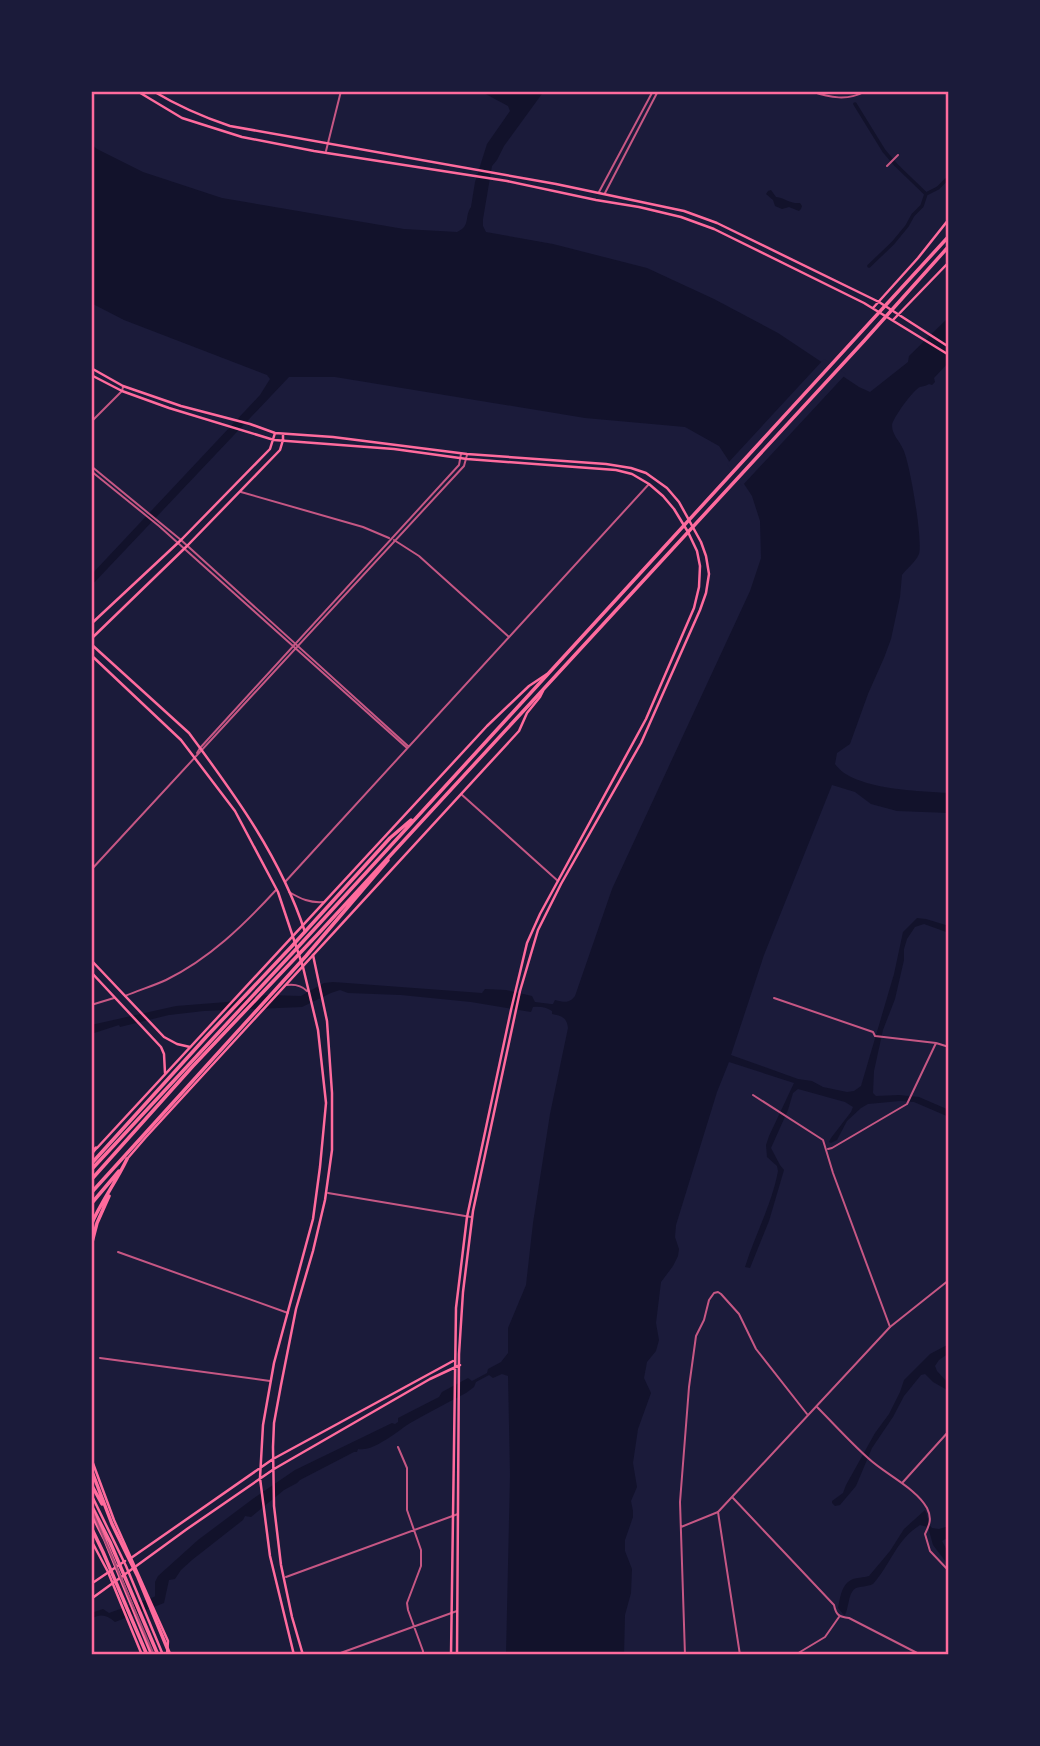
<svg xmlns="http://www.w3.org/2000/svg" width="1040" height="1746" viewBox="0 0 1040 1746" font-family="'Public Sans',sans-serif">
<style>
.water{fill:#12122b}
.pier{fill:#1b1b3a}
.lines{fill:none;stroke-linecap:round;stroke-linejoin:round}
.canal{stroke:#12122b;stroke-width:3.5}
.minor{stroke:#c65784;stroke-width:2}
.tertiary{stroke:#c65784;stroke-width:2}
.secondary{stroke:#ff6b9d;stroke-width:2.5}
.primary{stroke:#ff6b9d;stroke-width:2.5}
.trunk{stroke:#ff6b9d;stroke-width:3.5}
.rail{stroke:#a44b75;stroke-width:2}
.neatline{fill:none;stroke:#ff6b9d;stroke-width:2.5}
</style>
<rect width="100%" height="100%" fill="#1b1b3a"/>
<path class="water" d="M480,91H503L520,94L524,91H544L504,146L497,160L492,166L483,219V226L486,232L553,244L647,268L714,299L778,333L859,387L870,392L908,362L909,356L949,317V362L934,378L935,382L932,385L929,384C926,386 923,386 920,387C913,390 893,418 892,425C892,435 899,440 903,449C910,462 923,542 919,554C915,563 907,568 902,575L900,597L891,639L884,658L868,694L850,744L837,753L835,764C853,790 919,791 949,793V813L897,811L871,804L855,792L832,785L764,955L731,1055L798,1079L812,1081L823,1087L847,1092L854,1091L861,1086L894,974L903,932L917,918L926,919L949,926V933L924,924L915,927L907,939L904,949V960L895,999L883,1030L874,1071L873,1093L876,1096L899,1095L919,1097L949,1110V1117L914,1102L900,1101L868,1104L861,1108L847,1121L837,1140L831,1143L829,1142L831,1138L851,1112L853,1107L845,1102L798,1089L793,1093L788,1110L771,1148L780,1165L784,1170L769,1221L750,1268L745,1267C755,1235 772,1204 778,1171L777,1166L767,1157L766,1145L769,1136L794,1083L729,1062L717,1092L676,1225L675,1237L679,1249L678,1256L673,1266L661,1282L656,1323L659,1340L656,1351L647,1362L644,1378L651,1393L638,1429L633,1463L637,1487L631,1501L633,1511V1517L625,1540V1551L632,1569L631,1593L625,1615L624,1655H506L510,1475L508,1376L502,1374L493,1378L489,1375L476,1382L474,1387L466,1393C448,1402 430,1412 412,1422C398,1430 375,1452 358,1449L357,1452H354L300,1480L297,1483L284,1490L251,1517L245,1516L243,1520L192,1560L181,1570L175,1579L169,1580L164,1603L115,1622C107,1615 101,1613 91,1619V1613L103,1609L109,1613L154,1597L155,1596V1582L158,1576L198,1540L254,1498L295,1470L392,1423L395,1424L398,1422V1418L439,1397L442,1392L468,1378L472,1381L487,1373L488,1369L501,1362L508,1353V1328L526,1285L533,1223L550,1114L568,1028C567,1017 561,1016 552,1014V1011C547,1007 539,1006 533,1007L531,1012L471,1002L401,995L348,993L340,990L331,993L302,1007L204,1011L169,1015L124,1026L120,1027L119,1025L91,1034V1025L176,1006L227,1002L267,995L301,996L324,983L333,982L482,993L485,989L506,990L532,996L535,1002L551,1004H553L555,1000C564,1002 569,1004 575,996L612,889L750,591L761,558L760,521L752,496L719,446L685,427L585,418L335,377H289L91,586V575L260,395L270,379L267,375L124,320L91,303V144L97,149L143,172L222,198L404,229L457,232C471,226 464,217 471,207L475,182L487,144L510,111L508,106Z
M771,190L776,197C785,198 790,204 800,203L802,206L801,209L799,211L789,207L782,209L775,206L773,200L766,194L768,191Z
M949,1344V1353L939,1360L935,1366L937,1371L949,1384V1391L933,1382L925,1374L921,1375L904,1396L893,1417L872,1448L856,1486L840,1505L835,1506L832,1503V1501L843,1493L846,1485L875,1433L889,1414L900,1392L904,1380L930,1354Z
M925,1510C928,1516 928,1524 932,1528L939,1529L949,1526V1537L942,1541L949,1554V1566L933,1545L928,1527L920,1525C896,1540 891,1564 873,1584C867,1587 861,1586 856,1588C848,1592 849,1608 845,1615L843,1614L838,1608C840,1599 841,1585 851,1580C856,1577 864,1578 869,1576L890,1551L904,1529Z"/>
<path class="pier" d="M824,359L846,374L742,486L727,464Z"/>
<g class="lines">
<path class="canal" d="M855,104L884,151L896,165L926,194
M869,266L893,243L907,226L913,215L922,206L926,194L938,188L946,180L949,179"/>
<path class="minor" d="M811,91C830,98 848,101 866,91
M827,91L839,92L851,91
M887,166L898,155
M599,192L653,91
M605,193L658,91
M461,794L558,881
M774,998L873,1032L875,1036L936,1043L949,1047
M753,1095L823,1140L833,1173L890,1327
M828,1149L832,1148L907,1104L936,1043
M328,1193L471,1217
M118,1252L288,1313
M100,1358L270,1381
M817,1407C834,1424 850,1442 868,1458C885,1474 916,1488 927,1508C932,1518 930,1524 925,1534L930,1551L949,1571
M398,1447L407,1468V1510L421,1550V1566L407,1603L408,1610L423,1651V1655
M903,1482L949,1431
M733,1498L834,1605C836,1615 839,1617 849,1618L921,1655
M681,1527L718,1512
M286,1577L458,1514
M335,1655L457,1611
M685,1655L680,1502L689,1387L696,1336L704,1320L709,1300L714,1293L718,1292L721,1294L739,1314L756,1349L807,1414
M795,1655L825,1637L839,1617"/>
<path class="tertiary" d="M326,151L341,91
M91,422L122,391L123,387
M91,466L181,540L408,746
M91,471L159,526L407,748
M241,492L363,527L389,538
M394,540L419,556L509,637
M197,753L200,748L459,465L461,454
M91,870L464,466L467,455
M285,882L649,484
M289,892C301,899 310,903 323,902
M287,985C295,984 301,985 307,991
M125,996C139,990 153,986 166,980C209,959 244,925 276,890
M91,1005L114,998
M740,1655L718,1512L890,1327L949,1280"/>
<path class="secondary" d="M137,91L182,118L242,137L314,151L507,181L596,200L639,207L681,217L714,229L864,303L949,355
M153,91C178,106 203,117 230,126L556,184L684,211L717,223L879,302L949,347
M873,308L918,258L949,219
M893,320L949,262
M91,368L123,386L181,406L250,424L275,433L333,437L467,454L606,464L631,468L646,473L667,488L679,502L701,542L706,556L709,574L706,593L700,610L641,743L561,884L538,930L520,991L473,1211L463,1292L459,1354L457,1655
M91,375L122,391L169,408L274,440L394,449L467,459L616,470L632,474L649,484L663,496L674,509L688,532L697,551L700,566L699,587L694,608L646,719L540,914L527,943L511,1010L467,1217L456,1308L451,1655
M91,624L181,540L270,449L275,433
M91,639L187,546L280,450L283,440V434
M91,644L189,733C235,795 281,858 305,932
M91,655L181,740L235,811L278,892L303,967L318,1030L326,1103L320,1167L313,1219L274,1363L263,1425L260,1478L270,1556L294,1655
M91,960L164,1037L177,1044L190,1047
M91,972L161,1047L164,1054L165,1073
M131,1558L273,1459L453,1361
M91,1584L125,1561
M91,1599L187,1529L274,1469L430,1379L460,1365
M303,1655L292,1617L281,1565L274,1506L273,1447L274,1423L281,1385L296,1309L313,1251L325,1200L332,1150V1093L327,1021L313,955"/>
<path class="primary" d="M97,1148L487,726L529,686L547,674
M127,1159L146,1137L519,731L527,713L540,697L543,691
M91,1458L114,1520L168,1641L167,1655
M91,1494L126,1566L163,1655
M91,1540L108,1572L142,1655"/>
<path class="trunk" d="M91,1154L96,1148
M91,1164L207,1036L292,946L390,838L411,820
M91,1170L298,947L949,236
M91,1180L193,1066L318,934L864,341L949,246
M91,1193L306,956L388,860
M91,1204L119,1171
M91,1225C101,1202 116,1182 127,1159
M91,1246L97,1223L109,1196
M91,1469L112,1524L138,1577L170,1655
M91,1484L102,1504
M91,1505L110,1542L158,1655
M91,1513L105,1540L152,1655
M91,1527L103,1552L147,1655"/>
<path class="rail" d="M91,1508L154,1655"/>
</g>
<rect width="1040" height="1746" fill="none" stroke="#1b1b3a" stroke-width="186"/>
<rect x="93" y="93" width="854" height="1560" class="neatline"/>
</svg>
